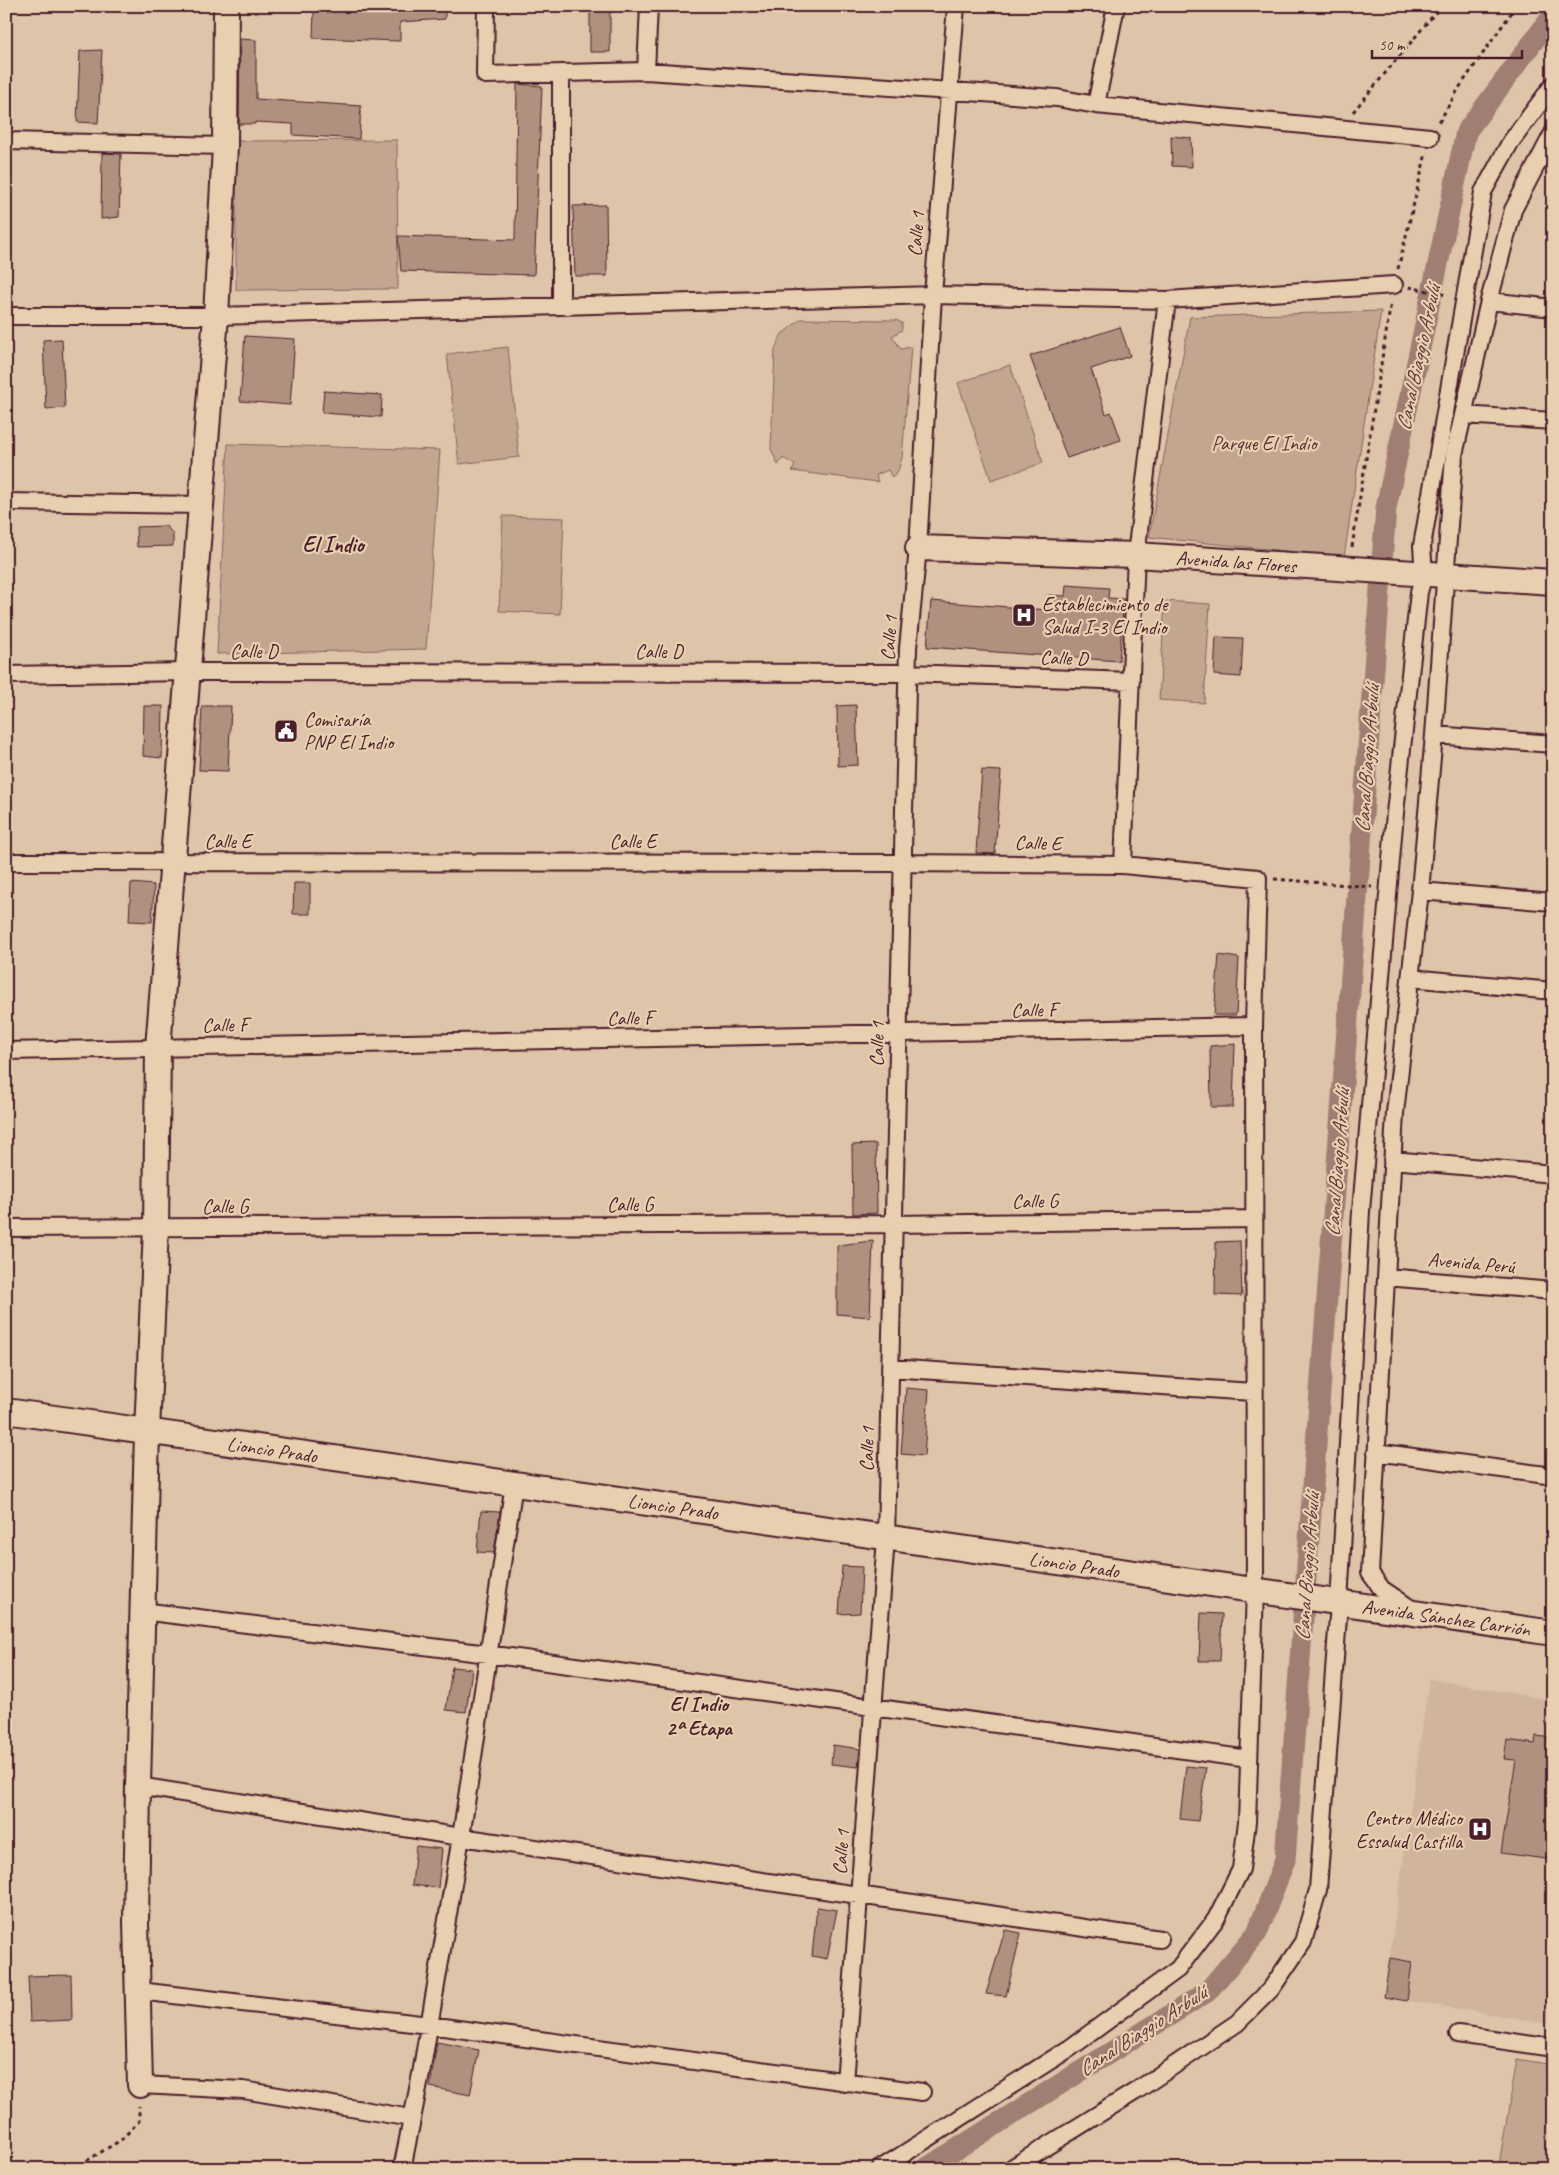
<svg xmlns="http://www.w3.org/2000/svg" width="1559" height="2175" viewBox="0 0 1559 2175" font-family="Caveat,sans-serif">
<style>
.built{fill:#d0b59c}
.green{fill:#c3a690;stroke:#86625e}
.lines{fill:none;stroke-linecap:round;stroke-linejoin:round}
.canal{stroke:#a07e73;stroke-width:21}
.building{fill:#b09180;stroke:#4a1f2b}
.street-casing{stroke:#4a1f2b;stroke-width:20}
.secondary-casing{stroke:#4a1f2b;stroke-width:28}
.path{stroke:#4a1f2b;stroke-width:3;stroke-dasharray:4 4;stroke-linecap:butt}
.street{stroke:#e8cfb0;stroke-width:16}
.secondary{stroke:#e8cfb0;stroke-width:24}
.labels{text-anchor:middle;dominant-baseline:central;stroke-width:4.5;stroke-linejoin:round;paint-order:stroke}
.street-label{font-size:20px;fill:#4a1f2b;stroke:#e8cfb0}
.park-label{font-size:20px;fill:#5c333a;stroke:#e8cfb0}
.poi-label{font-size:20px;fill:#4a1f2b;stroke:#e8cfb0;text-anchor:start}
.water-label{font-size:21px;font-style:italic;fill:#60373d;stroke:#e8cfb0}
.neighbourhood-label{font-size:21px;font-weight:bold;fill:#4a1f2b;stroke:#e8cfb0}
.quarter-label{font-size:22px;font-weight:bold;fill:#4a1f2b;stroke:#e8cfb0}
</style>
<rect width="100%" height="100%" fill="#dec4a8"/>
<filter id="ink" filterUnits="userSpaceOnUse"><feTurbulence type="fractalNoise" baseFrequency=".02" numOctaves="2"/><feDisplacementMap in="SourceGraphic" scale="10" xChannelSelector="R" yChannelSelector="G"/><feConvolveMatrix kernelMatrix="1 2 1 2 8 2 1 2 1" color-interpolation-filters="sRGB"/></filter>
<g filter="url(#ink)">
<path class="built" d="M1429,1679L1553,1700V2024L1384,1997Z"/>
<path class="green" d="M397,140L398,289L236,290V141Z
M1381,311L1344,557L1149,537L1190,317Z
M801,319L896,320L902,323V330L892,336L901,349L911,347L902,458L898,471L892,477L888,470L876,475L878,482L792,471L795,465L783,458L778,465L771,449L775,349L782,334Z
M508,347L519,457L459,464L447,354Z
M1010,365L1043,463L991,480L958,383Z
M228,444L440,450L426,649L217,654Z
M503,516L564,518L560,614L499,611Z
M1165,601L1210,604L1204,703L1159,700Z
M1517,2059L1553,2065V2169H1528L1499,2164Z"/>
<g class="lines">
<path class="canal" d="M925,2169L1207,1992L1257,1933L1285,1860L1386,508L1466,132L1553,15"/>
</g>
<path class="building" d="M328,6H445V19L400,22V41L313,38L314,11L328,12Z
M590,6H610V52H590Z
M240,39L256,40V99L361,106L359,139L293,135V124L255,122V124H239Z
M102,50L98,123L77,122L80,51Z
M517,84L542,86L534,275L401,271L398,236L515,240Z
M1171,136L1191,138L1192,167L1172,166Z
M102,153L121,154L119,217L101,219Z
M606,205L607,276H575L573,206Z
M1120,327L1130,356L1091,369L1106,414L1111,412L1121,440L1067,458L1030,356Z
M245,336L295,339L290,405L240,401Z
M62,339L65,408L46,409L43,340Z
M324,391L382,395L381,417L322,413Z
M166,526L173,534V546L137,547L136,527Z
M1066,585L1109,588L1108,598L1124,599L1119,661L927,647L931,601L1048,610L1049,595L1065,596Z
M1216,637L1243,638L1241,677L1214,675Z
M856,705L858,765L838,766L837,706Z
M144,706H163L162,758L143,756Z
M202,706H231L228,771L199,770Z
M982,770L1001,771L995,854L976,853Z
M131,883L154,885L152,922L129,921Z
M294,883H310V914H293Z
M1219,955L1239,958L1236,1015H1214Z
M1235,1044L1233,1107H1211L1210,1046Z
M876,1144L877,1213L853,1214L852,1145Z
M873,1241L870,1317L837,1314V1245Z
M1240,1241L1242,1296L1215,1295L1216,1242Z
M906,1388L929,1390L924,1456L901,1454Z
M481,1511L500,1512L494,1553L477,1552Z
M842,1566L862,1567L860,1613L839,1614Z
M1201,1613L1222,1614L1220,1661H1199Z
M452,1667L472,1669L466,1712L446,1710Z
M1536,1736L1553,1738V1860L1501,1853L1516,1760L1504,1759L1507,1740L1535,1744Z
M833,1745L860,1749L858,1767L831,1764Z
M1186,1766L1206,1768L1198,1821L1180,1819Z
M416,1846L442,1849L438,1888L412,1885Z
M817,1907L837,1910L827,1959L812,1956Z
M1005,1930L1021,1933L1006,1996L986,1994Z
M1390,1958L1412,1962L1407,2001L1384,1997Z
M71,1975L72,2020L30,2022L28,1976Z
M437,2042L479,2050L470,2095L430,2087Z"/>
<g class="lines">
<g class="street-casing">
<path id="street" d="M486,6L485,75L646,71L1057,98L1096,105L1430,137
M646,71L649,6
M1096,105L1116,6
M6,141L225,146
M1489,301L1553,308
M561,306V73
M6,316H216L933,295L1167,300L1394,285
M1463,415L1553,421
M6,502L200,505
M6,675L187,672L908,673L1131,681
M1434,735L1553,744
M6,862L903,863L1123,865L1258,878L1254,1026L1255,1591L1247,1822L1241,1869L1216,1919L1178,1969L1070,2048L880,2169
M1123,865L1136,555L1167,300
M1420,891L1553,902
M1410,978L1553,991
M6,1051L1254,1026
M1392,1160L1553,1174
M6,1228L894,1224L1254,1219
M1386,1277L1553,1291
M890,1368L1253,1392
M1376,1452L1553,1476
M1413,1610L1382,1589L1370,1573L1395,1113L1420,891L1434,735L1454,455L1489,301L1513,210L1553,133
M142,1611L488,1654L1249,1759
M138,1786L461,1837L1160,1939
M139,1991L429,2025L922,2092
M1458,2034L1553,2048
M845,2083L886,1538L908,648L918,548L933,295L956,6
M140,2085L243,2090L411,2118
M402,2169L421,2074L461,1837L514,1484
M1010,2169L1136,2091L1237,2023L1271,1989L1303,1942L1318,1890L1339,1603L1361,1211L1395,813L1419,592L1424,574L1422,546L1483,192L1510,143L1553,85"/>
</g>
<g class="secondary-casing">
<path id="secondary" d="M918,548L1136,555L1553,582
M6,1411L1553,1633
M140,2085L136,1922L138,1786L147,1432L156,1228L158,1048L216,316L225,146L226,6"/>
</g>
<path class="path" d="M1353,112L1441,6
M1439,122L1459,88L1516,6
M1398,269L1426,153
M1409,287L1447,295
M1352,547L1391,302
M1274,879L1372,887
M73,2169L121,2140L139,2121V2106"/>
<use href="#street" class="street"/>
<use href="#secondary" class="secondary"/>
</g>
</g>
<defs>
<g id="hospital-square" transform="scale(1.25)"><rect x="-9" y="-9" width="18" height="18" rx="4" fill="#4a1f2b" stroke="#e8cfb0"/><path d="M-5-5h3v3.5h4V-5h3V5h-3V1.5h-4V5h-3Z" fill="#fff"/></g>
<g id="civic-square" transform="scale(1.25)"><rect x="-9" y="-9" width="18" height="18" rx="4" fill="#4a1f2b" stroke="#e8cfb0"/><path d="M-.6-6.5H3V-4.5H.6V-3L4-1V1h2V6H-6V1h2V-1L-.6-3ZM-1.2 2.5V6h2.4V2.5Z" fill="#fff"/></g>
</defs>
<g fill-rule="evenodd">
<use href="#hospital-square" x="1024" y="615"/>
<use href="#civic-square" x="286" y="731"/>
<use href="#hospital-square" x="1480" y="1829"/>
</g>
<g class="labels">
<g class="street-label">
<text transform="translate(916 234) rotate(-86)">Calle 1</text>
<text transform="translate(1236 562) rotate(4)">Avenida las Flores</text>
<text transform="translate(889 638) rotate(-86)">Calle 1</text>
<text x="254" y="651">Calle D</text>
<text x="659" y="651">Calle D</text>
<text transform="translate(1064 658) rotate(2)">Calle D</text>
<text x="228" y="841">Calle E</text>
<text x="633" y="841">Calle E</text>
<text transform="translate(1038 843) rotate(1)">Calle E</text>
<text transform="translate(1034 1010) rotate(-1)">Calle F</text>
<text transform="translate(630 1018) rotate(-1)">Calle F</text>
<text transform="translate(225 1025) rotate(-1)">Calle F</text>
<text transform="translate(877 1044) rotate(-89)">Calle 1</text>
<text transform="translate(1035 1201) rotate(-1)">Calle G</text>
<text x="630" y="1204">Calle G</text>
<text x="225" y="1206">Calle G</text>
<text transform="translate(1471 1263) rotate(5)">Avenida Perú</text>
<text transform="translate(867 1449) rotate(-89)">Calle 1</text>
<text transform="translate(272 1450) rotate(8)">Lioncio Prado</text>
<text transform="translate(673 1507) rotate(8)">Lioncio Prado</text>
<text transform="translate(1074 1565) rotate(8)">Lioncio Prado</text>
<text transform="translate(1446 1618) rotate(8)">Avenida Sánchez Carrión</text>
<text transform="translate(841 1852) rotate(-86)">Calle 1</text>
</g>
<g class="park-label">
<text x="1264" y="443">Parque El Indio</text>
</g>
<g class="poi-label">
<text x="1042" y="604">Establecimiento de<tspan x="1042" dy="23">Salud I-3 El Indio</tspan></text>
<text x="304" y="719">Comisaría<tspan x="304" dy="23">PNP El Indio</tspan></text>
<text x="1462" y="1818" text-anchor="end">Centro Médico<tspan x="1462" dy="23">Essalud Castilla</tspan></text>
</g>
<g class="water-label">
<text transform="translate(1418 358) rotate(-78)">Canal Biaggio Arbulú</text>
<text transform="translate(1367 759) rotate(-86)">Canal Biaggio Arbulú</text>
<text transform="translate(1337 1163) rotate(-86)">Canal Biaggio Arbulú</text>
<text transform="translate(1307 1567) rotate(-86)">Canal Biaggio Arbulú</text>
<text transform="translate(1142 2031) rotate(-33)">Canal Biaggio Arbulú</text>
</g>
<g class="neighbourhood-label">
<text x="699" y="1704">El Indio<tspan x="699" dy="24">2ª Etapa</tspan></text>
</g>
<g class="quarter-label">
<text x="333" y="545">El Indio</text>
</g>
</g>
<rect width="1559" height="2175" fill="none" stroke="#e8cfb0" stroke-width="25"/>
<rect x="12" y="12" width="1534" height="2150" fill="none" stroke="#4a1f2b" stroke-width="2" filter="url(#ink)"/>
<path d="M1372 50v8h150v-8" fill="none" stroke="#4a1f2b" stroke-width="2.5"/>
<text x="1379" y="50" font-size="15" fill="#4a1f2b" stroke="#e8cfb0" stroke-width="4" paint-order="stroke">50 m</text>
</svg>
